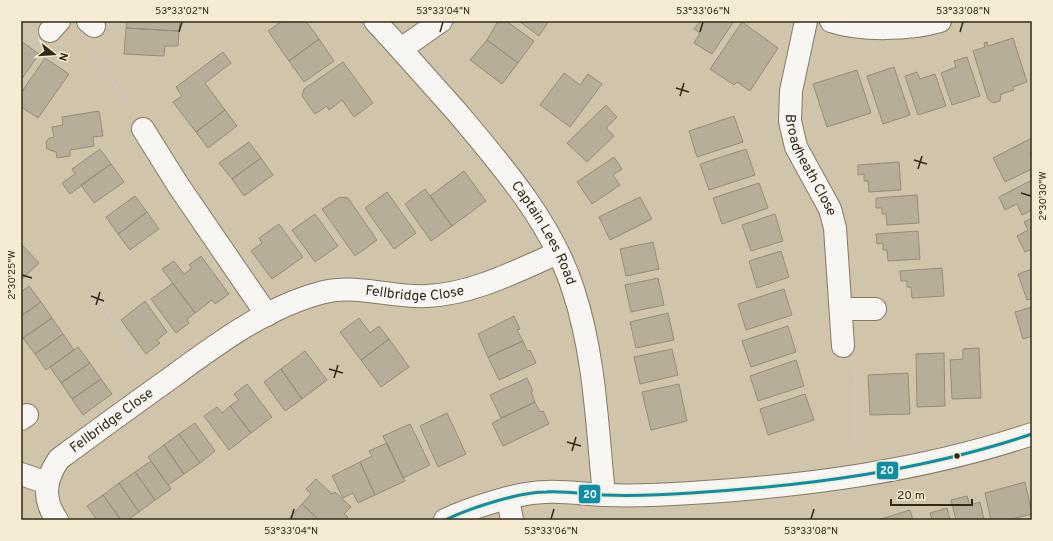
<svg xmlns="http://www.w3.org/2000/svg" width="1053" height="541" viewBox="0 0 1053 541" font-family="Overpass,sans-serif">
<style>
.building{fill:#b7ae99;stroke:#968d79}
.lines{fill:none;stroke-linecap:round;stroke-linejoin:round}
.minor-casing{stroke:#837a66;stroke-width:24}
.path{stroke:#cbc7bf;stroke-width:2.5;stroke-dasharray:4 2;stroke-linecap:butt}
.minor{stroke:#f8f6f2;stroke-width:22}
.bus-1-casing{stroke:#f6ecd4;stroke-width:6}
.bus-1{stroke:#0a8fa9;stroke-width:3}
.ticks{fill:none;stroke:#312917;stroke-width:1.5}
.bus-dot{fill:#312917;stroke:#f6ecd4;stroke-width:1.5}
.labels{text-anchor:middle;dominant-baseline:central;stroke-width:3;stroke-linejoin:round;paint-order:stroke}
.street-label{font-size:14px;fill:#312917;stroke:#f6ecd4}
.line-badge{stroke:#f6ecd4;stroke-width:1.5}
.badge-label{font-size:11px;text-anchor:middle;font-weight:bold;fill:#fff}
.neatline{fill:none;stroke:#312917;stroke-width:1.5}
.ticks-label{font-size:10px;text-anchor:middle;fill:#312917}
</style>
<rect width="100%" height="100%" fill="#d0c4aa"/>
<path class="building" d="M127,21H180L179,31L126,28Z
M282,21H306L319,39L289,61L268,31Z
M498,21H506L534,41L518,63L487,40Z
M519,21H549L539,36Z
M700,21H734L712,54L694,43L700,33L694,29Z
M742,22L778,48L750,91L737,82L734,85L710,69Z
M126,28L179,31L178,46H165L164,56L124,54Z
M1013,38L1027,82L1013,87L1014,90L1001,94L1000,101L993,103L988,99L973,51L985,47L984,43L987,42L988,46Z
M319,39L334,61L304,82L289,61Z
M487,40L518,63L502,84L470,60Z
M21,41L39,54L21,80Z
M223,52L231,63L205,83L225,110L196,132L173,102L182,96L176,87Z
M967,57L980,96L952,105L941,73L956,67L954,61Z
M45,58L69,74L38,118L21,107V93Z
M343,62L373,103L354,117L342,100L329,110L327,106L315,114L302,96L304,89Z
M894,67L910,115L883,124L867,76Z
M857,70L871,113L827,127L813,84Z
M917,72L920,79L935,74L946,106L918,115L905,76Z
M564,73L580,85L588,74L602,84L570,127L540,105Z
M606,105L617,117L606,128L614,136L587,162L567,143Z
M225,110L237,126L208,148L196,132Z
M99,111L103,136L93,137L94,146L70,150V156L57,158L56,152L47,149L46,142L49,138L54,137L52,127L63,125L62,117Z
M734,116L743,142L697,157L689,131Z
M1032,138V152L1030,153L1032,158V169L1005,182L993,158Z
M249,142L261,158L232,179L219,163Z
M100,149L111,164L70,194L62,183L75,174L72,169Z
M746,149L755,175L709,190L700,164Z
M614,157L622,169L613,175L620,185L592,204L577,182Z
M261,158L273,175L244,196L232,179Z
M899,162L901,190L869,192L868,181H864V174L858,175V165Z
M111,164L124,182L94,203L81,185Z
M464,171L486,201L452,226L430,196Z
M1032,180V210L1022,215L1017,204L1005,210L999,197Z
M759,183L768,208L722,224L713,198Z
M425,189L452,226L431,241L405,204Z
M387,192L416,233L394,249L365,208Z
M917,195L919,223L887,225L886,214H882V208H876V198Z
M135,196L147,212L118,234L106,217Z
M340,197L348,198L377,240L355,256L322,209Z
M640,197L652,219L610,240L599,217Z
M147,212L159,229L130,250L118,234Z
M315,214L338,246L315,262L292,230Z
M775,214L783,241L751,251L742,225Z
M1032,218V249L1025,252L1017,236L1028,230L1024,222Z
M279,224L303,257L272,279L251,251L262,243L259,238Z
M918,231L920,259L888,261L887,250H883V243L877,244L876,234Z
M653,242L659,269L626,276L620,249Z
M21,244L39,263L21,280Z
M781,251L789,277L757,288L749,261Z
M201,256L229,294L215,304L212,300L195,313L162,269L174,261L184,274L192,268L189,265Z
M942,268L944,296L912,298L911,287H907V281H901L900,271Z
M1032,269V299L1027,300L1018,274Z
M658,278L664,305L631,312L625,285Z
M173,283L195,313L187,319L189,323L176,333L151,299Z
M29,286L41,302L21,316V292Z
M784,289L792,315L746,330L738,304Z
M145,301L167,332L157,340L160,343L146,354L121,320Z
M41,302L52,318L23,338L21,335V316Z
M1032,307V336L1023,339L1015,312Z
M668,313L674,340L636,348L630,322Z
M514,316L520,329L517,330L523,341L488,357L478,334Z
M52,318L63,334L35,354L23,338Z
M359,318L370,333L379,326L389,339L361,360L340,332Z
M788,326L796,352L751,367L742,341Z
M63,334L74,350L46,370L35,354Z
M389,339L409,367L381,387L361,360Z
M523,341L527,351L530,350L536,363L499,380L488,357Z
M78,347L90,363L61,383L50,367Z
M979,348L981,398L952,399L950,360L963,359V349Z
M672,349L678,375L640,384L634,357Z
M305,351L327,380L302,399L281,369Z
M944,353L945,406L917,407L916,354Z
M796,360L804,386L758,401L750,376Z
M90,363L101,379L72,399L61,383Z
M281,369L302,399L285,411L264,382Z
M908,373L910,414L870,415L868,375Z
M527,378L533,391L531,392L535,402L501,418L490,395Z
M101,379L112,394L83,415L72,399Z
M247,384L272,417L251,433L230,406L239,400L234,394Z
M679,384L687,421L651,430L642,392Z
M805,394L814,420L768,435L760,409Z
M535,402L540,412L543,411L549,424L503,446L492,423Z
M230,406L251,433L229,450L204,416L217,407L222,413Z
M447,413L466,454L438,467L420,426Z
M195,423L215,451L200,463L179,434Z
M410,424L430,465L403,478L383,436Z
M179,434L200,463L184,474L164,445Z
M387,443L405,481L375,495L360,462L372,456L369,451Z
M164,445L184,474L168,485L148,457Z
M151,461L171,489L155,500L135,472Z
M360,462L375,495L358,503L353,493L343,498L332,476Z
M135,472L155,500L139,512L119,483Z
M316,479L332,494L335,492L351,507L344,514L348,517L345,520H319L302,504L311,494L306,489Z
M1025,482L1032,514L1008,520H991L985,493Z
M119,483L139,512L127,520H121L103,495Z
M103,495L121,520H97L87,506Z
M967,496L970,505L980,502L984,520H956L951,500Z
M302,504L319,520L289,519Z
M947,508L950,520H932L930,513Z
M910,510L913,520H878Z"/>
<g class="lines">
<g class="minor-casing">
<g id="minor">
<path d="M88,21L94,26"/>
<path id="s1" d="M375,21C403,51 429,81 456,111C500,163 552,223 573,289C595,355 597,426 604,495"/>
<path id="s2" d="M806,21L791,91L790,121L796,147L830,209L835,228L843,346"/>
<path d="M831,21C861,31 910,30 940,21"/>
<path d="M50,31L59,21"/>
<path d="M401,49L441,21"/>
<path d="M143,129L178,185L267,315"/>
<path d="M842,309H875"/>
<path d="M21,419L27,415"/>
<path d="M21,474L47,483"/>
<path d="M508,499L512,520"/>
<path id="s3" d="M57,520C42,499 45,479 59,459C97,431 134,404 172,377C218,343 268,306 324,292C358,284 393,298 427,296C473,294 516,271 558,253"/>
<path d="M445,520C470,508 519,492 546,492C565,491 584,494 603,495C632,496 662,495 691,493C806,486 922,471 1032,434"/>
</g>
</g>
<path class="path" d="M93,50L130,108
M93,293L145,367
M854,451L855,368"/>
<use href="#minor" class="minor"/>
<g class="bus-1-casing">
<path id="bus-1" d="M445,520C470,508 519,492 546,492C565,491 584,494 603,495C632,496 662,495 691,493C806,486 922,471 1032,434"/>
</g>
<use href="#bus-1" class="bus-1"/>
</g>
<path class="ticks" d="M179,32L182,22M440,32L443,22M700,32L703,22M960,32L963,22M676,88L689,92M680,96L684,83M914,160L927,164M918,169L922,156M1021,193L1031,196M22,275L32,278M91,296L104,301M96,305L100,292M329,369L343,373M334,378L338,365M567,442L581,446M572,451L576,437M291,519L294,509M551,519L554,509M811,519L814,509"/>
<circle class="bus-dot" cx="957" cy="456" r="3.5"/>
<g class="labels">
<g class="street-label">
<text stroke="none"><textPath href="#s2" startOffset="150">Broadheath Close</textPath></text>
<text stroke="none"><textPath href="#s1" startOffset="272">Captain Lees Road</textPath></text>
<text stroke="none"><textPath href="#s3" startOffset="472">Fellbridge Close</textPath></text>
<text stroke="none"><textPath href="#s3" startOffset="131">Fellbridge Close</textPath></text>
</g>
</g>
<g class="line-badge">
<rect x="876" y="461" width="23" height="19" rx="4" fill="#0a8fa9"/>
<rect x="578" y="484" width="23" height="20" rx="4" fill="#0a8fa9"/>
</g>
<g class="badge-label">
<text x="887" y="474">20</text>
<text x="590" y="498">20</text>
</g>
<rect width="1053" height="541" fill="none" stroke="#f6ecd4" stroke-width="44"/>
<g transform="translate(54 54) rotate(107)" stroke="#f6ecd4" stroke-width="3" paint-order="stroke">
<path d="M0-3L7 15L0 10L-7 15Z" fill="#312917"/>
<text y="-6" font-size="11" font-weight="bold" text-anchor="middle" fill="#312917">N</text>
</g>
<path d="M891 499v6h81v-6" fill="none" stroke="#312917" stroke-width="2"/>
<text x="897" y="499" font-size="12" fill="#312917" stroke="#f6ecd4" stroke-width="3" paint-order="stroke">20 m</text>
<rect x="22" y="22" width="1009" height="497" class="neatline"/>
<g class="ticks-label">
<text x="182" y="14">53°33'02"N</text>
<text x="443" y="14">53°33'04"N</text>
<text x="703" y="14">53°33'06"N</text>
<text x="963" y="14">53°33'08"N</text>
<text transform="translate(1042 196) rotate(-90)" y="4">2°30'30"W</text>
<text transform="translate(11 275) rotate(-90)" y="4">2°30'25"W</text>
<text x="291" y="534">53°33'04"N</text>
<text x="551" y="534">53°33'06"N</text>
<text x="811" y="534">53°33'08"N</text>
</g>
</svg>
